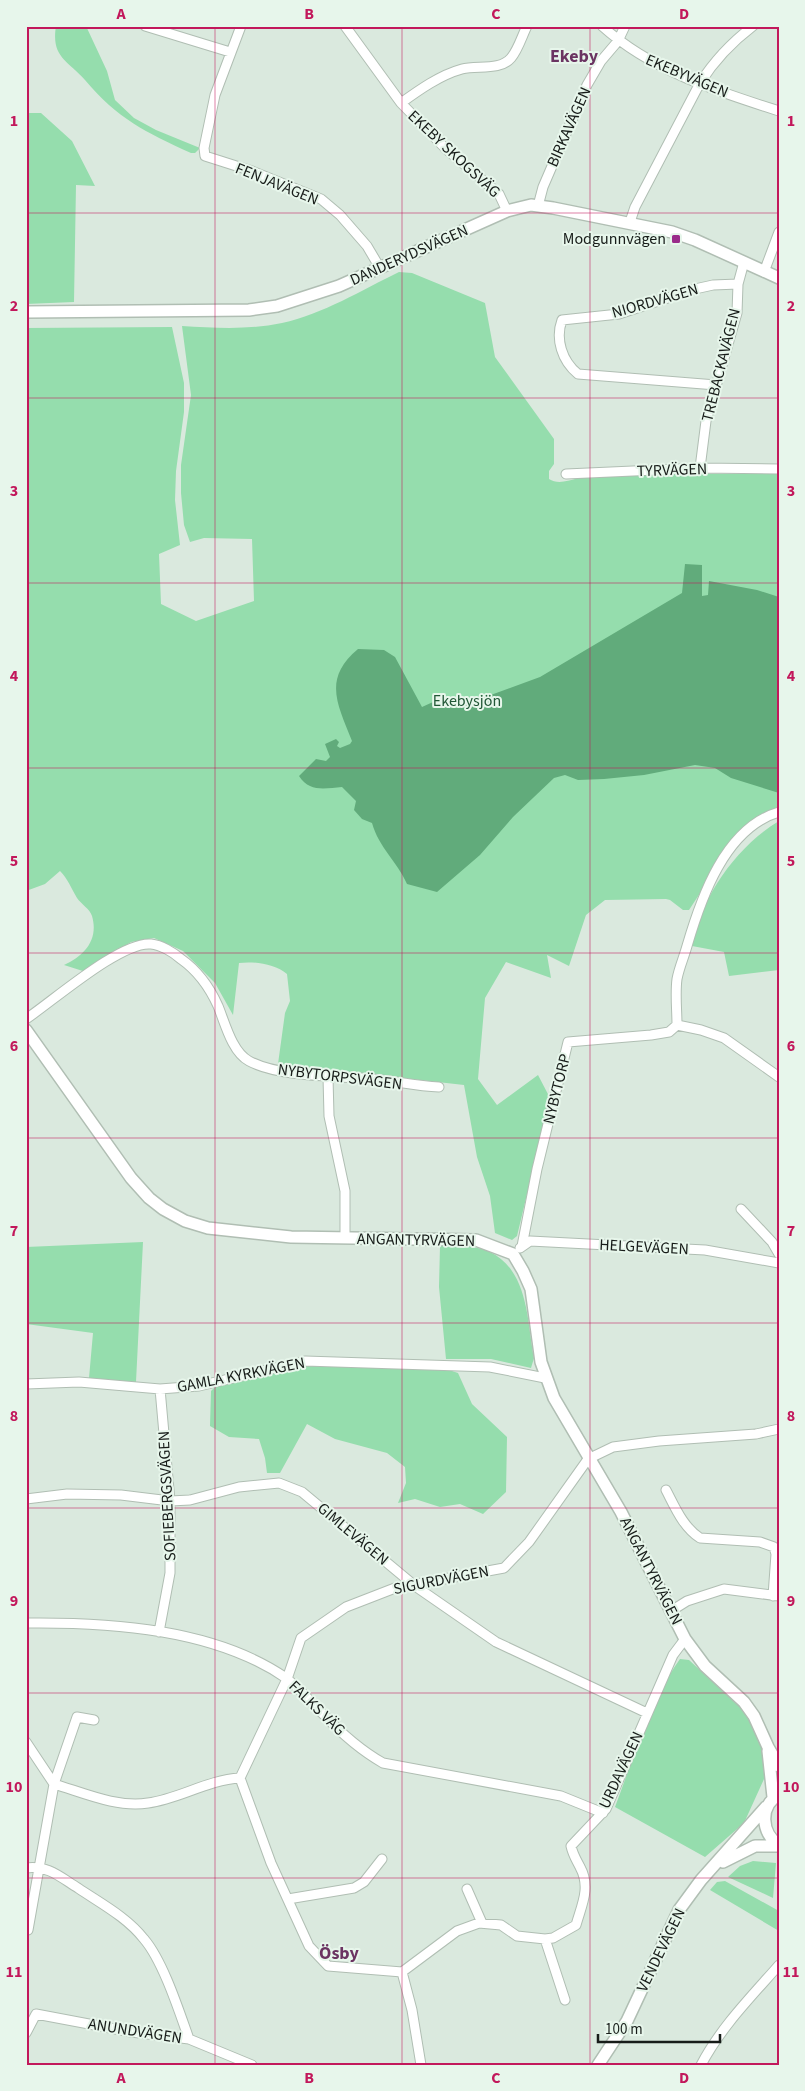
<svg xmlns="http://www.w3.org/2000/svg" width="805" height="2091" viewBox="0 0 805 2091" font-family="'Source Sans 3',sans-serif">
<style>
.green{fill:#95ddad}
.water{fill:#61ab7b}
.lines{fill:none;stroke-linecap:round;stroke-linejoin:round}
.minor-casing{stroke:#b0beb3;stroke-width:11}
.tertiary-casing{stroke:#b0beb3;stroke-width:14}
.minor{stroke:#fff;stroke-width:9}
.tertiary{stroke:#fff;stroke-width:11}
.grid{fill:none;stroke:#c2185b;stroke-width:1;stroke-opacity:0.55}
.poi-dot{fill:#9a2b8a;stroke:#e7f6eb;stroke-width:2}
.labels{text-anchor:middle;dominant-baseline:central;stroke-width:4;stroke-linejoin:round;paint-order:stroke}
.street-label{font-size:16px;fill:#171c19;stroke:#e7f6eb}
.poi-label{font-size:16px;fill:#171c19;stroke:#e7f6eb;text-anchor:end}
.park-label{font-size:16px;fill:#215736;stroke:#e7f6eb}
.neighbourhood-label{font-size:18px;font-weight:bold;fill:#6b3462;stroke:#e7f6eb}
.neatline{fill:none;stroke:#c2185b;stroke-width:2}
.grid-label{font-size:16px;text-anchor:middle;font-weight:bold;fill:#c2185b}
</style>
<rect width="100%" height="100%" fill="#dae9de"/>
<path class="green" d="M56,26H86L107,71L115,100L134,118L156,130L200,148L195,153H191C145,132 118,119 85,80C67,60 51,57 56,26Z
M26,113H41L72,141L95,186L76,185L74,302L26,304Z
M399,272L412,273L485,303L495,357L554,439V464L549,471V479C561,487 580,476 593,474H779V812L751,831L710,878L689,910H683L670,900L666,899L605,900L586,915L569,966L547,955L551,978L506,962L485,998L478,1079L497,1105L538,1075L550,1098L517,1236L512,1240L495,1233L490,1196L477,1157L464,1085L278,1064L285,1013L290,1001L287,974C275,964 254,961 239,963L233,1015L215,983L183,951L154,938L131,942L86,972L64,965C84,956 99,940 92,916C90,909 81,904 77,898C71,888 68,879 60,871L45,884L26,891V328L172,327L184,383V412L176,471L175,500L180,545L159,554L161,604L196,621L254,601L252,539L204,538L190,542L184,525L181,493V465L191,395L182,326C215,328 250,330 282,323C323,314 362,290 399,272Z
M779,821V970L729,976L724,952L692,946C701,897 736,847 779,821Z
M143,1242L136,1382L89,1378L93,1333L26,1324V1247Z
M440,1246C456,1246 476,1245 490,1252C529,1271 527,1322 534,1358L531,1368L491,1359H446L439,1287Z
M305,1366L446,1369L458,1373L472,1404L507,1437L506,1492L483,1514L460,1504L440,1507L415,1499L398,1503L406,1483L405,1467L387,1453L335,1439L307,1424L280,1473H267L265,1458L259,1439L229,1437L210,1426L211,1391L215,1387Z
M680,1659L689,1660L741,1708L758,1732L767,1763L764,1779L744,1823L705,1857L615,1807C634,1757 649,1703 680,1659Z
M753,1861L776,1863L773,1898L728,1877L740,1866Z
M725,1881L779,1911V1931L710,1890L717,1882Z"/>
<path class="water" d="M685,564L702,565V596L708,595L709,581L757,590L779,597V793L731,778L715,768L695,765L644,775L604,779L578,780L565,775L554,778L513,817L480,855L437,892L407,884C397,861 379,848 372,823L362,819L354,810L356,801L342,787C326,788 310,793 299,776L316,759L326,761L330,757L325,744L336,739L339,742L337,746L340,748L350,744L352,741C338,705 322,679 358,649L384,650L395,657L422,707L433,702L455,708L540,677L682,593Z"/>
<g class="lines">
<g class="minor-casing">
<path id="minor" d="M145,26L230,52
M241,26L215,95L204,148L205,156L252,171L321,199L340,215L367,246L380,268
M345,26L401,103L445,148L499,194L507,211
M602,26C652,71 716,91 779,111
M401,103C419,90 440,75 462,69C477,65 500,71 511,58C518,50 522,36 527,26
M538,206L543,187L587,85L601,61L618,41L625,26
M630,222L635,207L700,83C714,61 732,42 753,26
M764,272L779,232
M716,385L578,374C562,361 555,339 562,320L619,314L695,289L713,285L738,284
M700,468L706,421L737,313L738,284L744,262
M566,474L700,468L779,469
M26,1019C53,1001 121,941 151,944C161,945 173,952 181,959C198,971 209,986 218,1006C225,1023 232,1052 249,1061C277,1076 328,1076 361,1078C387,1079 413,1086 439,1087
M677,1025C677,1010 675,994 677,979C679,968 684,957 687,946C701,898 725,828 779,812
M677,1025L701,1030L724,1038L779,1077
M328,1077L329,1116L345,1191V1238
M741,1209L772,1242L779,1254
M522,1246L537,1169L568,1042L651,1035L669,1032L677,1025
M520,1248L530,1241L705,1250L779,1263
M26,1384L79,1382L160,1389L199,1386L305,1361L490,1367L545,1378
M666,1490C675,1507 683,1527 700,1538L760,1542L774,1547L776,1554L773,1596
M26,1499L67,1494L121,1495L170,1501L190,1500L239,1487L279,1483L302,1492L415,1586L496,1642L647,1713
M671,1611L687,1601L724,1589L779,1596
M26,1623C111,1622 215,1629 286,1678C299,1688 310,1701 322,1713C340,1732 360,1750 383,1763L561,1796L603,1813
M159,1632L170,1573V1501L160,1389
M26,1742L54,1784C84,1793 117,1808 148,1803C179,1799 207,1780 240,1778
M240,1778L271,1863L309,1946L328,1966L402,1972L457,1931L479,1923L501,1925L517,1936L545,1939L553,1938L576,1925C582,1904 591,1887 580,1867C576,1859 573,1855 571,1846L606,1809L673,1655L685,1639
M240,1778L287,1679L301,1638L346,1607L395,1588L504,1568L529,1542L588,1459L613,1447L659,1441L756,1434L779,1429
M26,1868C48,1865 60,1877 78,1888C100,1903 127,1917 144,1939C163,1961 179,2011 189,2039
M467,1889L482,1923
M288,1899L354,1888L364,1882L382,1859
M28,1930L54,1784L77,1717L94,1720
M545,1939L565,2000
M402,1972L412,2010L421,2065
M26,2033L36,2014L131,2032L189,2039L252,2065
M701,2065C721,2027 751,1997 779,1965"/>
</g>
<g class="tertiary-casing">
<path id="tertiary" d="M26,312L249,310L277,306L339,286L507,211L531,205L553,208L672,232L695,240L779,278
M26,1030L131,1178L149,1198L163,1209L185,1221L208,1228L291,1237L476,1240L513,1254L523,1271L531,1289L541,1362L554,1398L621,1512L685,1639L705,1666L744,1702L754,1716L768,1747L779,1766
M768,1751L773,1797
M779,1795C759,1805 761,1834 779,1845
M723,1862L755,1846H779
M598,2065L627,2021L679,1910L701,1880L766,1807"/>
</g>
<use href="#minor" class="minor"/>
<use href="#tertiary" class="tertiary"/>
</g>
<path class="grid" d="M215,26V2065M402,26V2065M590,26V2065M26,213H779M26,398H779M26,583H779M26,768H779M26,953H779M26,1138H779M26,1323H779M26,1508H779M26,1693H779M26,1878H779"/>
<rect class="poi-dot" x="671" y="234" width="10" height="10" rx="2.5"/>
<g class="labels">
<g class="street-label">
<text transform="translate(687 76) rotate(23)">EKEBYVÄGEN</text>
<text transform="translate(569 127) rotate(-66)">BIRKAVÄGEN</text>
<text transform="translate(454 154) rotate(43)">EKEBY SKOGSVÄG</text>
<text transform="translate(277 184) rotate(22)">FENJAVÄGEN</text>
<text transform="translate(409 255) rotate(-24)">DANDERYDSVÄGEN</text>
<text transform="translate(655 301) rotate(-16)">NIORDVÄGEN</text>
<text transform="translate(721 365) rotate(-76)">TREBACKAVÄGEN</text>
<text transform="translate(672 470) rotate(-2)">TYRVÄGEN</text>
<text transform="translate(340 1077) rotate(7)">NYBYTORPSVÄGEN</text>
<text transform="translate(557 1089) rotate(-76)">NYBYTORP</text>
<text transform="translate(416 1240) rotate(1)">ANGANTYRVÄGEN</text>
<text transform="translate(644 1247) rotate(3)">HELGEVÄGEN</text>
<text transform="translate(241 1375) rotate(-11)">GAMLA KYRKVÄGEN</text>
<text transform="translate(167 1496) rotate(-93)">SOFIEBERGSVÄGEN</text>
<text transform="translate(353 1534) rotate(40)">GIMLEVÄGEN</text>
<text transform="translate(651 1571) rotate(63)">ANGANTYRVÄGEN</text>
<text transform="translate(441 1580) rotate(-11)">SIGURDVÄGEN</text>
<text transform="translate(317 1708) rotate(44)">FALKS VÄG</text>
<text transform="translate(621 1770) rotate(-65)">URDAVÄGEN</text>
<text transform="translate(661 1950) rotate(-64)">VENDEVÄGEN</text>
<text transform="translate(135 2031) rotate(9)">ANUNDVÄGEN</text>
</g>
<g class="poi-label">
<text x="666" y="239">Modgunnvägen</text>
</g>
<g class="park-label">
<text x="467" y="701">Ekebysjön</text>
</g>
<g class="neighbourhood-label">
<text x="574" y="56">Ekeby</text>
<text x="339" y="1953">Ösby</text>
</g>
</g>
<rect width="805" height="2091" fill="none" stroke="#e7f6eb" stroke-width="55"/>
<path d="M598 2034v8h122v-8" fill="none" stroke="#171c19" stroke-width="2.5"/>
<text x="605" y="2034" font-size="15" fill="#171c19" stroke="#e7f6eb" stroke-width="4" paint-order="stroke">100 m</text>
<rect x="28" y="28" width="750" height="2036" class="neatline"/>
<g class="grid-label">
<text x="121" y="19">A</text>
<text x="309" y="19">B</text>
<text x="496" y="19">C</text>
<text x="684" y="19">D</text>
<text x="14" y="126">1</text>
<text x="791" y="126">1</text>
<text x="14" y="311">2</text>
<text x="791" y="311">2</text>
<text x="14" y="496">3</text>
<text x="791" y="496">3</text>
<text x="14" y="681">4</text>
<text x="791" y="681">4</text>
<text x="14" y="866">5</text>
<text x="791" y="866">5</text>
<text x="14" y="1051">6</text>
<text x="791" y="1051">6</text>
<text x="14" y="1236">7</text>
<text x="791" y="1236">7</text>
<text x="14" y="1421">8</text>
<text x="791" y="1421">8</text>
<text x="14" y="1606">9</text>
<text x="791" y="1606">9</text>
<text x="14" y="1792">10</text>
<text x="791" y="1792">10</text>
<text x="14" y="1977">11</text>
<text x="791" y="1977">11</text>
<text x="121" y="2083">A</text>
<text x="309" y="2083">B</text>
<text x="496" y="2083">C</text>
<text x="684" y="2083">D</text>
</g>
</svg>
